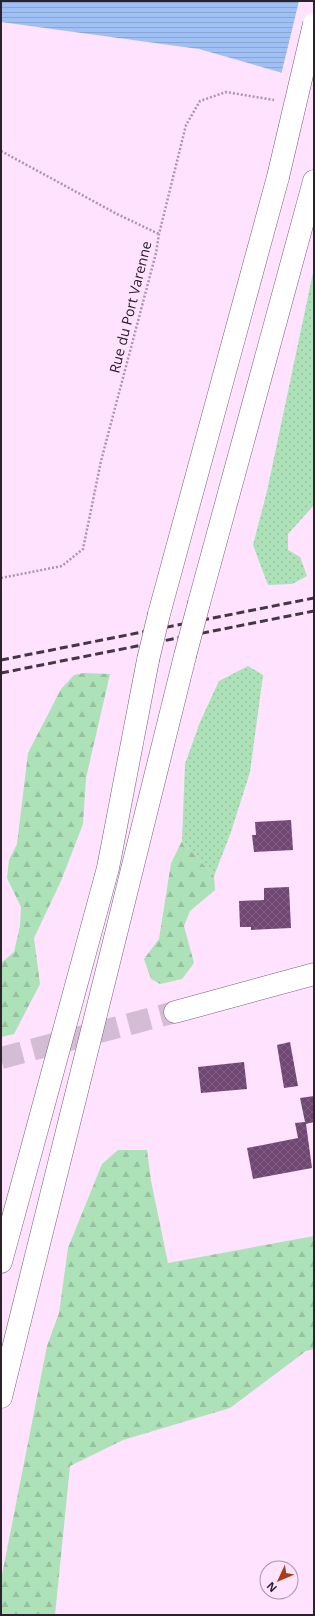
<svg xmlns="http://www.w3.org/2000/svg" width="315" height="1616" viewBox="0 0 315 1616" font-family="'Open Sans',sans-serif">
<style>
.grass{fill:url(#grass-dots)}
.forest{fill:url(#forest-firs)}
.water{fill:url(#water-rules)}
.pier{fill:#fee2fe}
.building{fill:url(#building-cross-hatch)}
.lines{fill:none;stroke-linecap:round;stroke-linejoin:round}
.minor-tunnel{stroke:#d4bcd4;stroke-width:22;stroke-dasharray:22 11;stroke-linecap:butt}
.minor-casing{stroke:#776078;stroke-width:23}
.major-casing{stroke:#776078;stroke-width:23}
.path{stroke:#ab96ab;stroke-width:2.5;stroke-dasharray:2 2;stroke-linecap:butt}
.minor{stroke:#fff;stroke-width:22}
.major{stroke:#fff;stroke-width:22}
.rail{stroke:#433743;stroke-width:3;stroke-dasharray:8 4;stroke-linecap:butt}
.major-bridge-casing{stroke:#776078;stroke-width:23;stroke-linecap:butt}
.major-bridge{stroke:#fff;stroke-width:22}
.labels{text-anchor:middle;dominant-baseline:central;stroke-width:4;stroke-linejoin:round;paint-order:stroke}
.street-label{font-size:14px;fill:#2c222c;stroke:#fee2fe}
</style>
<defs>
<pattern id="grass-dots" width="8" height="8" patternUnits="userSpaceOnUse"><rect width="8" height="8" fill="#ade1b7"/><path d="M2 2h.1M6 6h.1" fill="none" stroke="#95c19e" stroke-width="1.8" stroke-linecap="round"/></pattern>
<pattern id="forest-firs" width="22" height="20" patternUnits="userSpaceOnUse"><rect width="22" height="20" fill="#ade1b7"/><path d="M5 1l3.5 6h-7zM16 11l3.5 6h-7z" fill="#95c19e"/></pattern>
<pattern id="water-rules" width="6" height="5" patternUnits="userSpaceOnUse"><rect width="6" height="5" fill="#9fc0f5"/><path d="M0 2.5h6" fill="none" stroke="#89a5d2"/></pattern>
<pattern id="building-cross-hatch" width="8" height="8" patternUnits="userSpaceOnUse"><rect width="8" height="8" fill="#704772"/><path d="M0 0l8 8M0 8l8-8" fill="none" stroke="#805f82"/></pattern>
</defs>
<rect width="100%" height="100%" fill="#fee2fe"/>
<path class="grass" d="M314,268V505L288,534V550L300,557L307,576L292,584L268,585L253,545L267,491Z
M248,666L263,675L250,772L231,832L214,876L182,841L185,764L200,722L219,681Z"/>
<path class="forest" d="M84,673L110,674L86,778L83,824L61,881L34,938L40,984L14,1034L1,1037V963L14,952L20,926L21,907L7,878L9,860L17,844L28,753L61,689L74,675Z
M182,841L214,876L215,890L190,911L184,926L194,963L182,979L160,984L151,979L144,959L159,939L171,863Z
M118,1150H147L151,1181L168,1263L314,1236V1349L306,1351L230,1408L123,1440L70,1466L55,1615H1V1580L47,1346L59,1313L68,1248L102,1164Z"/>
<path class="water" d="M1,1H314V82L199,49L1,22Z"/>
<path class="pier" d="M299,1H314V84L281,75Z"/>
<path class="building" d="M291,820L293,850L254,852L252,835H256L255,822Z
M289,887L291,928L251,930V927H240L239,901L264,900V888Z
M290,1042L298,1086L284,1088L277,1045Z
M244,1062L247,1089L201,1093L198,1067Z
M314,1096V1122L306,1124L312,1168L253,1179L247,1148L298,1138L295,1123L305,1122L300,1098Z"/>
<g class="lines">
<path class="minor-tunnel" d="M1,1058L175,1012"/>
<g class="minor-casing">
<path id="minor" d="M175,1012L314,974"/>
</g>
<g class="major-casing">
<path id="major" d="M199,603L314,181
M159,614L278,177
M1,1262L108,868L148,660
M1,1397L185,656"/>
</g>
<path class="path" d="M1,151L117,214L159,234
M1,578L62,566L83,549L101,461L156,253L159,234L186,125L200,101L226,92L274,100"/>
<use href="#minor" class="minor"/>
<use href="#major" class="major"/>
<path class="rail" d="M1,660L314,598
M1,673L314,611"/>
<g class="major-bridge-casing">
<path id="major-bridge" d="M278,177L314,24
M185,656L199,603
M148,660L159,614"/>
</g>
<use href="#major-bridge" class="major-bridge"/>
</g>
<g class="labels">
<g class="street-label">
<text transform="translate(130 307) rotate(-76)">Rue du Port Varenne</text>
</g>
</g>
<rect width="315" height="1616" fill="none" stroke="#2c222c" stroke-width="4"/>
<g transform="translate(279 1580) rotate(226)"><circle r="19" fill="#fee2fe" stroke="#aa95aa"/>
<path d="M0-3L7 15L0 10L-7 15Z" fill="#a7401a"/>
<text y="-6" font-size="11" font-weight="bold" text-anchor="middle" fill="#2c222c">N</text>
</g>
</svg>
